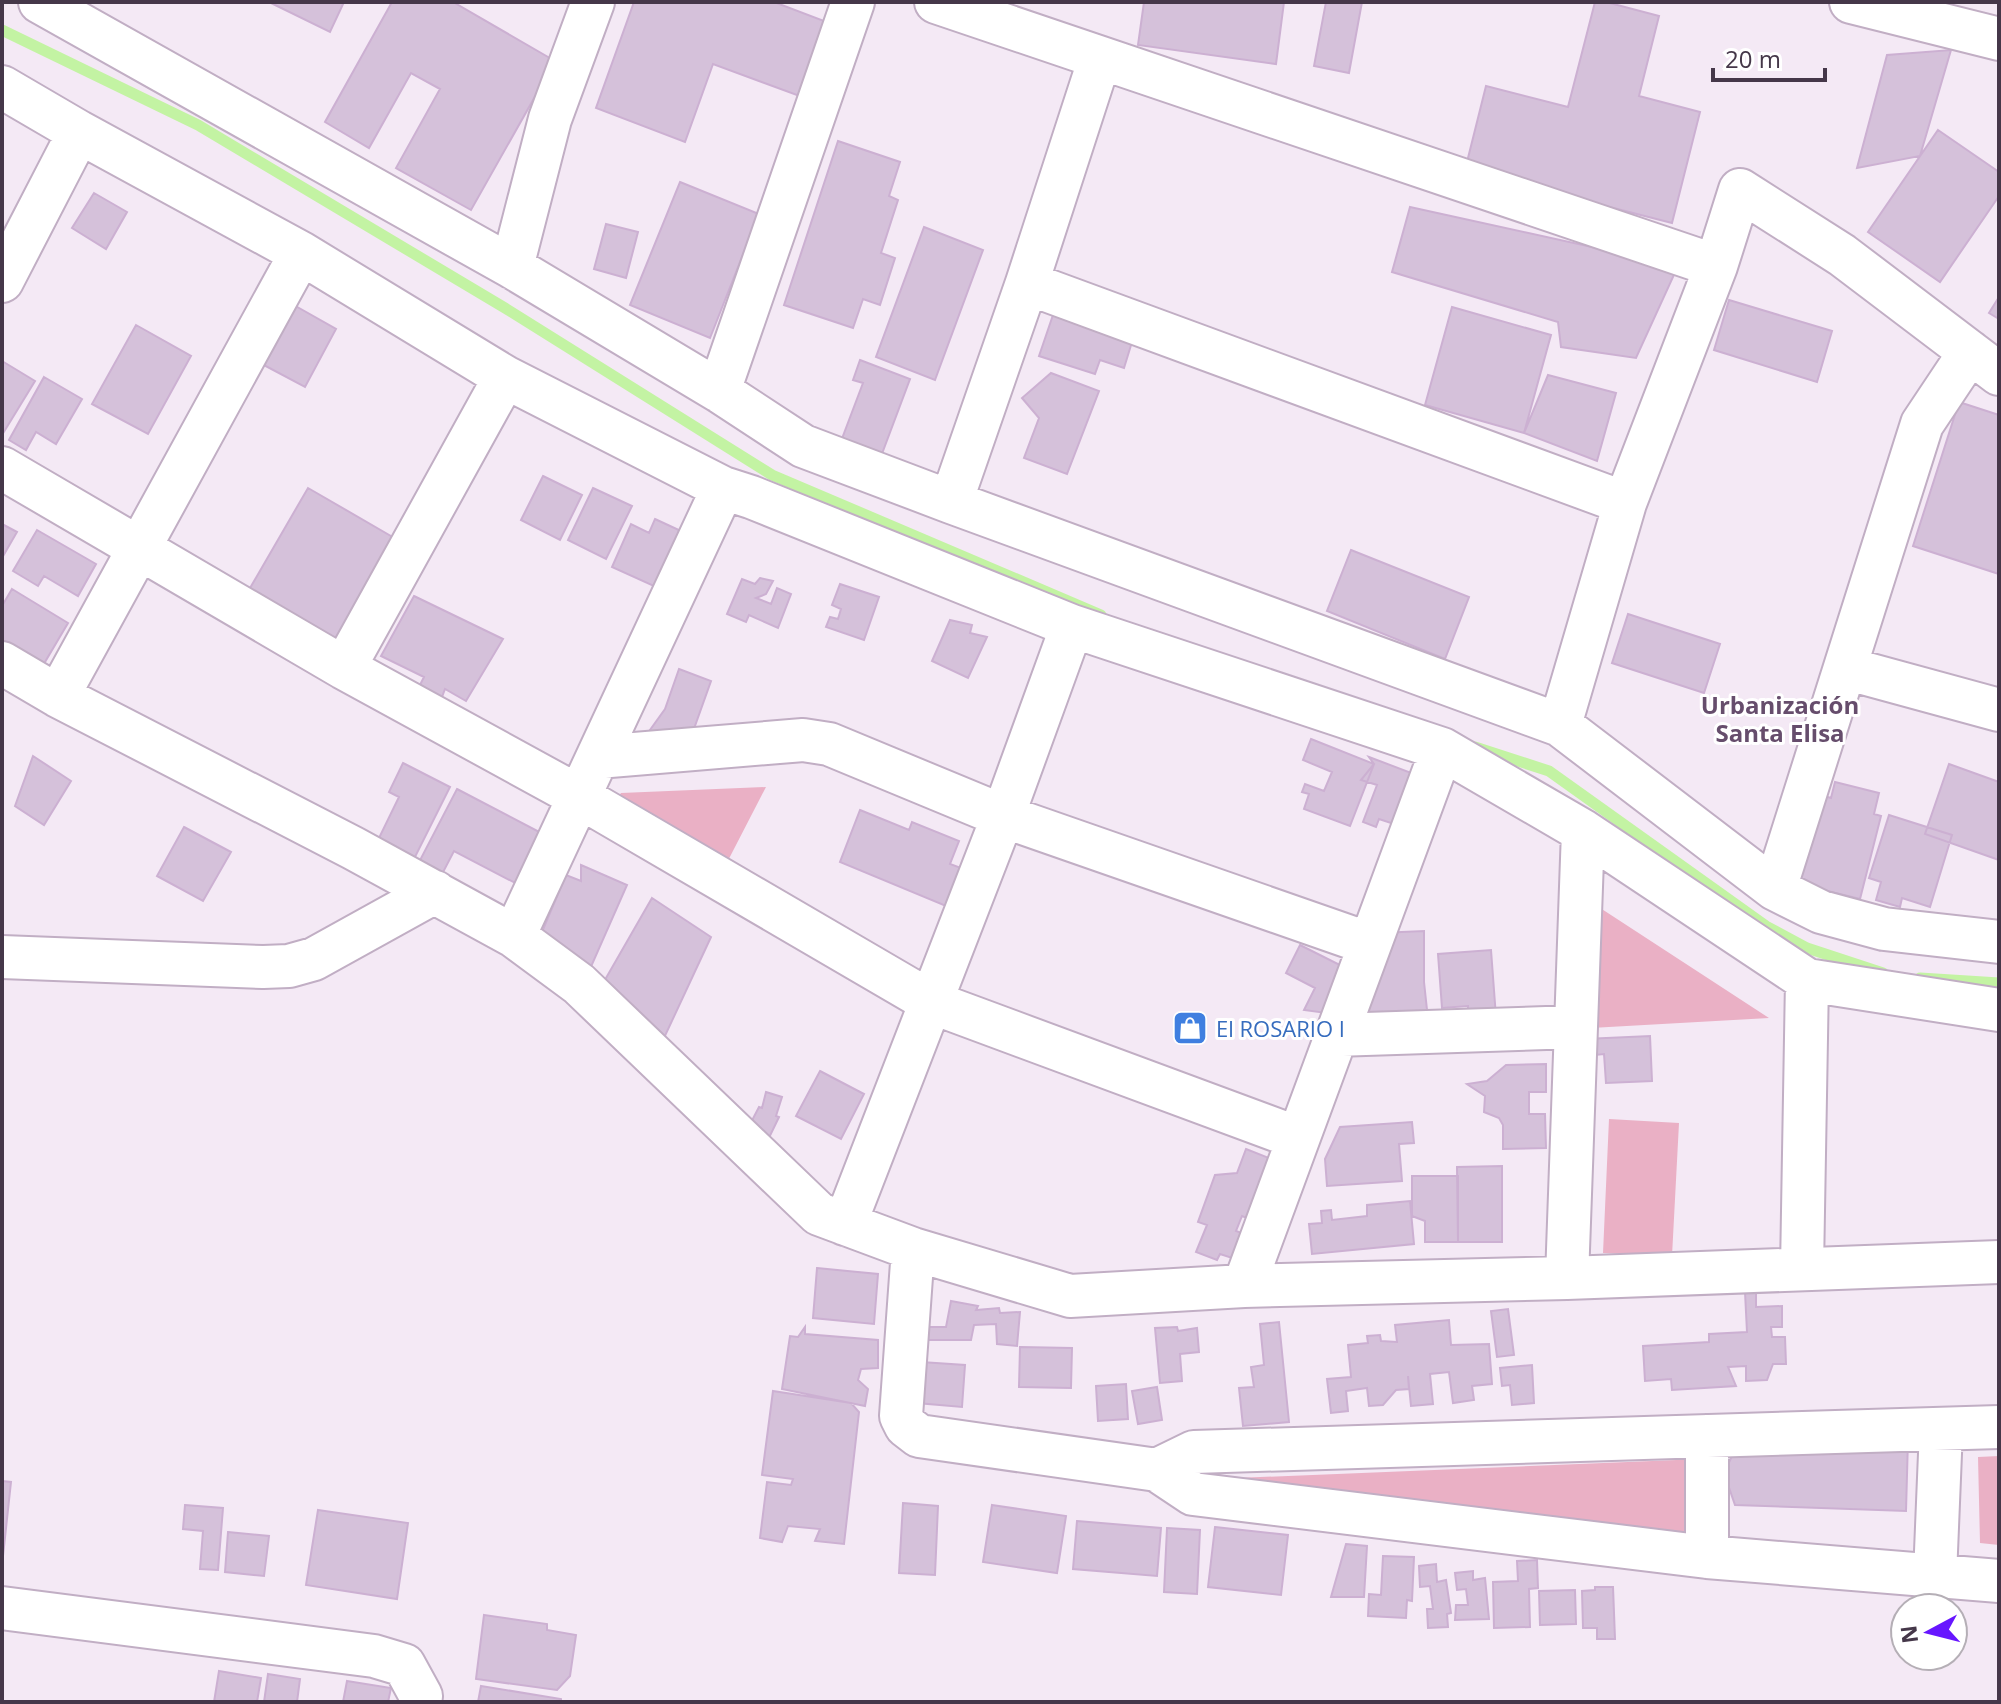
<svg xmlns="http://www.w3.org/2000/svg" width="2001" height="1704" viewBox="0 0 2001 1704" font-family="'Open Sans',sans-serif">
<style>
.green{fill:#eab0c5}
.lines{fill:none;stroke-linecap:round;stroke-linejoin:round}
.stream{stroke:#c3f3a3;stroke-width:11}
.building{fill:#d5c1da;stroke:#ccb0d2;stroke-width:2}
.minor-casing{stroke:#c1aec4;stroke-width:46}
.minor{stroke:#fff;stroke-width:42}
.labels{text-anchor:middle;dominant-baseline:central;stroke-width:6;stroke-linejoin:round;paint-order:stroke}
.shop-label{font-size:22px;fill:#366cbe;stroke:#fff;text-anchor:start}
.neighbourhood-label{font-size:24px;font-weight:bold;fill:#664d6c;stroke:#fff}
</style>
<rect width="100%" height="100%" fill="#f4e9f5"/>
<path class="green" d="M766,787L719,878L612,806L621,793Z
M1591,902L1769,1018L1591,1028Z
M1609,1119L1679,1123L1672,1256L1603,1253Z
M1999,1456V1545L1980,1543L1978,1457Z
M1701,1459L1694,1534L1212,1479Z"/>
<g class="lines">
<path class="stream" d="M2,30L198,125L505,308L772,475L1101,615
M1475,747L1549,771L1766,926L1807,948L1883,973
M1920,978L1999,983"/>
</g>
<path class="building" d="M269,2H344L330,32Z
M392,2H453L555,61L471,210L396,168L440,89L411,73L369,148L325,122Z
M634,2H774L832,24L805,98L713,64L685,142L596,108Z
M1144,2H1284L1276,64L1138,45Z
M1326,2H1362L1349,73L1314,66Z
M1595,2H1606L1659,16L1639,96L1700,112L1672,223L1465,170L1486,86L1568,107Z
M1951,50L1920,156L1857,168L1887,55Z
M1938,130L1999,172V196L1940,282L1868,232Z
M838,141L900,162L889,196L898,200L881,253L895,258L880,305L863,299L853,328L784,305Z
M680,182L759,214L710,338L630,305Z
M94,193L127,212L106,249L72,228Z
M1410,207L1678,266L1636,358L1561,347L1558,322L1392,272Z
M606,224L638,232L626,278L594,269Z
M924,227L983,250L935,380L876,357Z
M1999,297V319L1989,313Z
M1729,300L1832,331L1817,382L1714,350Z
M292,304L336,329L305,387L260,363Z
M1452,307L1551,335L1524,433L1425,405Z
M1053,315L1132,342L1124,368L1100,360L1095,374L1039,356Z
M136,325L191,356L148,434L92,404Z
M860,360L910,379L880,459L840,444L863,383L853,380Z
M2,361L35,381L2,435Z
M1051,373L1099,391L1067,474L1024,458L1039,418L1022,398Z
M1548,375L1616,393L1597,461L1524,433Z
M44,377L82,399L56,444L36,432L26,450L9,440Z
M1959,402L1999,415V574L1913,546Z
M543,476L582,495L560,540L521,520Z
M308,488L403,543L341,650L246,595Z
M593,488L632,506L606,559L568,540Z
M655,519L681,531L656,587L612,567L631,524L649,533Z
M2,524L17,532L2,558Z
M37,530L96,564L78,596L44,576L38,586L13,571Z
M1351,550L1469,597L1445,659L1327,611Z
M760,578L773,581L766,594L756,598L771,604L777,588L791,594L778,628L749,615L746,622L727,614L742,579L755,584Z
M840,584L879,597L864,640L826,627L830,617L838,619L841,609L832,605Z
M12,589L68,623L42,667L2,643V606Z
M414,596L503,639L466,701L445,689L439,705L417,691L424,677L381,656Z
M1628,614L1720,644L1704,693L1612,663Z
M950,620L972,625L970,633L987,637L968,678L932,661Z
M679,669L711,681L691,737L665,740L650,730L665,709Z
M1311,739L1374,764L1350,826L1304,809L1309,794L1302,792L1305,784L1324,791L1332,772L1303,760Z
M33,756L71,781L44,825L15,806Z
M1369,757L1414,774L1397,825L1379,819L1376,827L1363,822L1377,785L1361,780L1374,764Z
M403,763L450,787L414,859L378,840L399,797L389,792Z
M1949,764L1999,782V860L1925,834Z
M1835,782L1879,793L1874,814L1881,816L1860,899L1799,884L1821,795L1831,798Z
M457,789L545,835L519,885L454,851L440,878L417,866Z
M860,810L909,830L912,822L959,841L950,864L961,868L946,906L840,862Z
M1889,815L1952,835L1930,907L1902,898L1900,907L1876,900L1881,882L1869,878Z
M184,827L231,852L203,901L157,876Z
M581,865L627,885L590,969L536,946L566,875L581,881Z
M652,898L711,937L664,1038L602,985Z
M1424,931V982L1428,1019L1356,1021L1379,933Z
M1300,945L1346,968L1341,996L1329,995L1326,1013L1304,1010L1315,988L1286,973Z
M1491,950L1496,1017L1468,1019V1006L1442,1008L1438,954Z
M1650,1036L1652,1081L1606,1083L1604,1054L1586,1056L1585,1039Z
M1546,1064V1092H1529V1114H1545L1546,1148L1503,1149V1125L1499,1118L1484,1112L1485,1096L1467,1084L1487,1081L1506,1065Z
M820,1071L864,1094L841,1139L796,1116Z
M766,1092L782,1097L776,1116L779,1117L766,1144L745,1134L759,1107L762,1108Z
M1412,1122L1414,1143L1399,1144L1402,1181L1327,1186L1325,1159L1340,1127Z
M1246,1149L1274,1160L1252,1220L1242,1216L1236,1231L1257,1239L1232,1258L1220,1254L1217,1260L1196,1252L1207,1225L1198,1222L1215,1175L1237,1173Z
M1502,1166V1242H1458L1457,1167Z
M1412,1176H1458V1242H1425V1221L1412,1216Z
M1410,1201L1414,1244L1312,1254L1309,1224L1322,1223L1321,1211L1331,1210L1332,1220L1367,1216V1205Z
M817,1268L878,1274L874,1324L813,1318Z
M1745,1292H1756V1307L1782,1306V1327H1771L1772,1337H1785L1786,1364H1773L1767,1380L1746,1381V1366L1728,1367L1736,1386L1672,1390L1671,1379L1645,1381L1643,1346L1709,1342V1334L1747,1332Z
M951,1301L978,1306L976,1310L999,1308L1000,1313L1020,1312L1017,1346L997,1344L996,1324L974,1325L971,1340H926L925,1327H946Z
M1508,1309L1514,1355L1497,1357L1491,1311Z
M1449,1320L1451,1345L1489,1344L1492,1384L1472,1386L1474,1400L1453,1403L1449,1372L1430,1374L1433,1404L1411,1406L1408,1376L1409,1389L1396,1390L1383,1405L1369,1406L1367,1388L1346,1391L1348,1411L1331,1413L1327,1379L1351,1377L1348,1345L1368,1343L1367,1336L1380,1335L1381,1341L1397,1342L1395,1325Z
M1279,1322L1289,1422L1243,1426L1239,1388L1254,1387L1251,1367L1264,1365L1260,1324Z
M805,1327V1334L878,1340V1368L861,1369L858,1380L868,1389L865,1406L782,1389L790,1336L798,1337Z
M1177,1327L1178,1331L1197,1328L1199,1352L1180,1354L1182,1381L1160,1383L1155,1328Z
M1020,1347L1072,1348L1071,1388L1019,1387Z
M921,1362L965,1365L962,1407L917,1403Z
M1532,1365L1534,1403L1512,1405L1510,1385L1502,1386L1500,1368Z
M1126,1384L1128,1419L1098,1421L1096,1386Z
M1157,1387L1162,1420L1138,1424L1132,1391Z
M773,1391L851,1403L859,1412L844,1544L815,1541L820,1529L788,1526L782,1542L760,1538L767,1482L791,1485L793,1479L762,1475Z
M1908,1439L1906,1511L1735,1505L1724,1473L1732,1456L1768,1449L1865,1452Z
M2,1481L11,1482L3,1556H2Z
M903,1503L938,1506L935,1575L899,1573Z
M185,1505L223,1508L218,1570L200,1569L203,1531L183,1529Z
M992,1505L1066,1516L1057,1573L983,1562Z
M318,1510L408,1523L397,1599L306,1585Z
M1077,1521L1161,1528L1157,1576L1073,1569Z
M1215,1527L1288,1535L1281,1595L1208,1587Z
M1167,1528L1200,1530L1197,1594L1164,1592Z
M228,1532L269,1536L264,1576L225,1572Z
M1346,1544L1367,1546L1364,1597H1331Z
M1383,1556L1414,1557L1412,1601L1407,1600L1406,1618L1368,1616L1369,1594L1381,1595Z
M1537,1560L1538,1588L1529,1589L1530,1627L1494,1628L1493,1582L1518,1581L1517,1561Z
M1436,1564L1437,1582L1446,1580L1451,1613L1447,1614L1448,1627L1428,1628L1427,1609H1433L1430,1586L1420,1587L1419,1566Z
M1473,1571V1580L1485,1578L1489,1619L1455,1620L1456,1605H1468L1466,1589L1457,1590L1455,1573Z
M1595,1587H1613L1615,1639H1597V1628H1583L1582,1591L1595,1590Z
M1575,1590L1576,1624L1540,1625L1539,1591Z
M484,1615L547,1624V1630L576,1635L570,1676L557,1690L476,1679Z
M219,1671L261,1678L257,1702H214Z
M268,1674L300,1679L297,1702H264Z
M347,1681L391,1688L388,1702H343Z
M481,1686L561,1699V1702H478Z"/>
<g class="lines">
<g class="minor-casing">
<path id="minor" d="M40,2L512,267L719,391L803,446L951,502L1560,725L1775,889L1821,912L1884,929L1999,942
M936,2L1716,266
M1851,2L1999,39
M2,87L79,132L301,253L505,377L723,488L751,497L1072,626L1442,749L1583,831L1807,980L1999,1010
M512,267L550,119L593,2
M2,281L79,132
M1027,283L1625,503
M719,391L853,2
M2,468L344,668L578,796L931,1002L1298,1138
M951,502L1027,283L1100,58
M2,663L58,696L353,848L514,936L579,984L819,1214L913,1249L1070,1296L1244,1286L1567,1278L1999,1262
M344,668L505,377
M1845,668L1999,710
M58,696L301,253
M1560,725L1625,503L1716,266L1740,190L1842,255L1999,374
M598,757L803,740L829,744L1003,816L1370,944
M1775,889L1922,424L1970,352
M514,936L723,488
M2,957L263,967L289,966L314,959L435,892
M1335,1035L1576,1027
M845,1224L1003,816L1072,626
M913,1249L901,1416L906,1426L919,1436L1157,1470L1193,1494L1707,1557L1999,1581
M1802,1269L1807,980
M1567,1278L1583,831
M1244,1286L1442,749
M1157,1470L1194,1452L1999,1427
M1707,1557V1436
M1935,1576L1941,1429
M2,1608L374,1656L404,1665L421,1696L420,1702"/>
</g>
<use href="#minor" class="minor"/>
</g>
<defs>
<g id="shop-square" transform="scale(1.8)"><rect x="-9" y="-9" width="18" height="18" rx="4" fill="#3f7fe0" stroke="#fff"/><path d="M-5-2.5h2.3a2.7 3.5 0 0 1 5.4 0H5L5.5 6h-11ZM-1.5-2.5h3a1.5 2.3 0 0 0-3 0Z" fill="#fff"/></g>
</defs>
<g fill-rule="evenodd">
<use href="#shop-square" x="1190" y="1028"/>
</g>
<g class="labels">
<g class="shop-label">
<text x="1216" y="1028">El ROSARIO I</text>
</g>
<g class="neighbourhood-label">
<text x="1780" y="704">Urbanización<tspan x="1780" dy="28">Santa Elisa</tspan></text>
</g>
</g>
<rect width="2001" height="1704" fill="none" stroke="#453749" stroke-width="8"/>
<g transform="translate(1929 1632) rotate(263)"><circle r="38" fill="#ffffff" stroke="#b5afb6" stroke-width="2"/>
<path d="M0-6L14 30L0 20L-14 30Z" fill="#6716ff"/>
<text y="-12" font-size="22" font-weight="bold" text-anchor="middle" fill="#453749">N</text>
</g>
<path d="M1713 68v12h112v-12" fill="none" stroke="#453749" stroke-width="4"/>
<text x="1725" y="68" font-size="24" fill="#453749" stroke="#ffffff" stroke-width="6" paint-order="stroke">20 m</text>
</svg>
